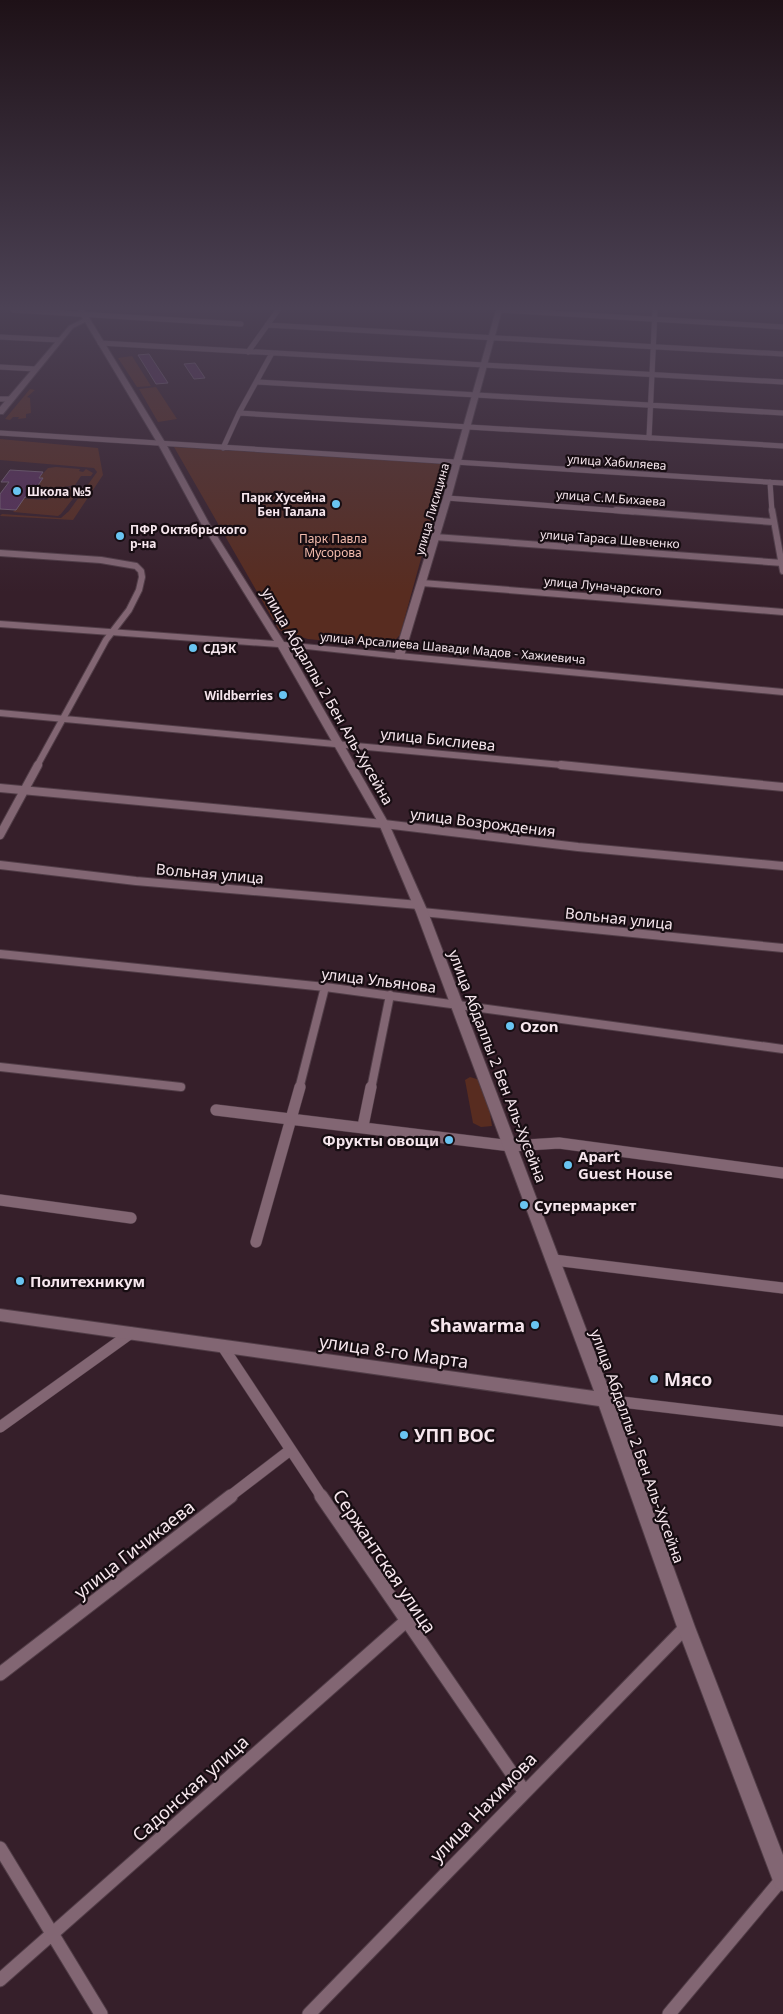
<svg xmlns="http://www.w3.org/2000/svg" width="783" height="2014" viewBox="0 0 783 2014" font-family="'Noto Sans',sans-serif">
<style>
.green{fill:#582c20}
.building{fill:#58305a;stroke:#776277}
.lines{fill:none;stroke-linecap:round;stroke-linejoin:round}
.street-far4-casing{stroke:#513d47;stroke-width:6}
.street-far3-casing{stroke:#513d47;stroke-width:8}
.street-far2-casing{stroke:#513d47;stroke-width:10}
.street-far1-casing{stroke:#513d47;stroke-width:12}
.street-casing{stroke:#513d47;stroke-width:15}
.secondary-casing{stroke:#513d47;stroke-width:2}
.street-far4{stroke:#826673;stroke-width:5}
.street-far3{stroke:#826673;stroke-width:6}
.street-far2{stroke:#826673;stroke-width:8}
.street-far1{stroke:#826673;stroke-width:11}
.street{stroke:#826673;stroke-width:13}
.secondary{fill:#826673;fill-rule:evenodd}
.poi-dot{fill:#69c4f1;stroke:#170d12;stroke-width:2}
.labels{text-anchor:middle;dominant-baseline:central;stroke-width:4.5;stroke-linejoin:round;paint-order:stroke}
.far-street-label{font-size:12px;fill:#f6e6ed;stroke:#170d12}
.far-poi-label{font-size:12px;font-weight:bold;fill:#f6e6ed;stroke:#170d12;text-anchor:start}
.far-park-label{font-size:12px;fill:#f4bcad;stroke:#170d12}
.street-label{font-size:15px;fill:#f6e6ed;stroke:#170d12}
.poi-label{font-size:15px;font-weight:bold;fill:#f6e6ed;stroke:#170d12;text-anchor:start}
.near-poi-label{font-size:18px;font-weight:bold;fill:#f6e6ed;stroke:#170d12;text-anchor:start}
.near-street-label{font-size:18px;fill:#f6e6ed;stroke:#170d12}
</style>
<rect width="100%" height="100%" fill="#361f2a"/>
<path class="green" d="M132,356L151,386L137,387L118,358Z
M156,387L177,419L158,422L139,389Z
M30,389L35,390L27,397L30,398L31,413L26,414V418L18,419L19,417H13L10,420L5,419Z
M0,439L98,448L103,475L73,520L0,516L2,514L61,518L69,511L97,472L94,468L0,460Z
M174,447L447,464L400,635L391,644L377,646L308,639L279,630Z
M56,467L80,469L79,471L83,472L86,469L93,473L91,476H81L75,485L42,491L19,490L42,478H39L48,468Z
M73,487H82L61,514L58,516L13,512L20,504L9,503L13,498L47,500L54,492H47Z
M470,1077L480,1080L488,1100L492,1126L481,1127L473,1123L465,1080Z"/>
<path class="building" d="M149,354L168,383L156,384L138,355Z
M195,363L205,378L194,379L184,364Z
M10,470L43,472L39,478H43L30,497H25L16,510L0,509V494L9,482H1Z"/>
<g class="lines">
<g class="street-far4-casing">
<path id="street-far4" d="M13,310L241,324
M501,310L783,327
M267,325L783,354
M0,337L59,340
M100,343L783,382
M248,352L278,310
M0,367L35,369
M258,382L783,413
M0,399H10
M239,413L783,446
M0,433L783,483
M649,438L655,310
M223,448L239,413L272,353
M770,482L772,512
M447,498L633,512"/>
</g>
<g class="street-far3-casing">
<path id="street-far3" d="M616,510L773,522
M772,510L783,571
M435,537L783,563
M0,553L101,560L136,566L141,571L142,577L139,590L129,610L106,640L37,766
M422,583L783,612
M399,656L783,692
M0,713L573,766"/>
</g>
<g class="street-far2-casing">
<path id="street-far2" d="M561,765L783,787
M0,788L384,824L578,847L783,866
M0,835L38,765
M0,865L136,881L419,905
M422,912L783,948
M0,954L325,987L783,1049
M0,1067L181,1087
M299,1089L325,987
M371,1089L390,995"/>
</g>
<g class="street-far1-casing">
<path id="street-far1" d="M216,1110L511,1146L559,1143L783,1173
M363,1126L371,1087
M0,1200L131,1218
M256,1242L300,1087
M554,1260L783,1288
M223,1347L322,1497
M605,1400L783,1421
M0,1427L131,1333
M229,1497L289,1451"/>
</g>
<g class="street-casing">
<path id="street" d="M321,1496L524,1791
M0,1674L231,1496
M0,1848L101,2014
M0,1980L405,1622
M309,2014L686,1627
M669,2014L782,1879"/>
</g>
<g class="secondary-casing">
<path id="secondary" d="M78,310H84L90,319L166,444L210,525L284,642L395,653L443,498L496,310H502L451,498L404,656L399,659L288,647L389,824L428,912L613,1400L695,1627L783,1855V1891L776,1888L773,1881L677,1627L599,1406L0,1321V1309L594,1391L416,912L379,824L278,647L0,627V621L274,641L202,525L158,444L85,322L73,328L3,414H0V407L69,326L83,319Z"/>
</g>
<use href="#street-far4" class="street-far4"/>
<use href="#street-far3" class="street-far3"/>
<use href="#street-far2" class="street-far2"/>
<use href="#street-far1" class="street-far1"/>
<use href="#street" class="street"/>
<use href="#secondary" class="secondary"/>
</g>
<linearGradient id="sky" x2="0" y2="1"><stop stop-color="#1e1117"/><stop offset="0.52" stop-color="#4c4255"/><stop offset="1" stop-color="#4c4255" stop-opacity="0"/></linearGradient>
<rect width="783" height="592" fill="url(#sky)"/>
<g class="poi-dot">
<circle cx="17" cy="491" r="5"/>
<circle cx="336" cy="504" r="5"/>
<circle cx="120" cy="536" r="5"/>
<circle cx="193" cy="648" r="5"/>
<circle cx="283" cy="695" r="5"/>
<circle cx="510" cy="1026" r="5"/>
<circle cx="449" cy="1140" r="5"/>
<circle cx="568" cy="1165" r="5"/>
<circle cx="524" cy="1205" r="5"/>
<circle cx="20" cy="1281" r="5"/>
<circle cx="535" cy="1325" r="5"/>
<circle cx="654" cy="1379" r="5"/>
<circle cx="404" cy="1435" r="5"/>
</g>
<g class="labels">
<g class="far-street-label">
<text transform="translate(617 462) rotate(4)">улица Хабиляева</text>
<text transform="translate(611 498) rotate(4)">улица С.М.Бихаева</text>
<text transform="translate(432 509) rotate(-74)">улица Лисицина</text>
<text transform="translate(610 539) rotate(4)">улица Тараса Шевченко</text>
<text transform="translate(603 586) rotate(5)">улица Луначарского</text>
<text transform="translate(453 648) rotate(5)">улица Арсалиева Шавади Мадов - Хажиевича</text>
</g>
<g class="far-poi-label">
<text x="27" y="491">Школа №5</text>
<text x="326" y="497" text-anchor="end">Парк Хусейна<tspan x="326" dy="14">Бен Талала</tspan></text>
<text x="130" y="529">ПФР Октябрьского<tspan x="130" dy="14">р-на</tspan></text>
<text x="203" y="648">СДЭК</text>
<text x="273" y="695" text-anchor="end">Wildberries</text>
</g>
<g class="far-park-label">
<text x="333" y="538">Парк Павла<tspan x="333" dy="14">Мусорова</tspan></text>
</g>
<g class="street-label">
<text transform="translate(328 696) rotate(60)">улица Абдаллы 2 Бен Аль-Хусейна</text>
<text transform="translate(438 739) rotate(6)">улица Бислиева</text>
<text transform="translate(483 822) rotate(7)">улица Возрождения</text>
<text transform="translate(210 873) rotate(5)">Вольная улица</text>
<text transform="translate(619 918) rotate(6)">Вольная улица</text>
<text transform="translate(379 980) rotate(7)">улица Ульянова</text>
<text transform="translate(498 1066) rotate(69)">улица Абдаллы 2 Бен Аль-Хусейна</text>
<text transform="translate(638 1446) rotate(70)">улица Абдаллы 2 Бен Аль-Хусейна</text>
</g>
<g class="poi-label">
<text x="520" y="1026">Ozon</text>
<text x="439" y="1140" text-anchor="end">Фрукты овощи</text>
<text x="578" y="1156">Apart<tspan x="578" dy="17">Guest House</tspan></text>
<text x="534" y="1205">Супермаркет</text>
<text x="30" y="1281">Политехникум</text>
</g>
<g class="near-poi-label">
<text x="525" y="1325" text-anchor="end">Shawarma</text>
<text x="664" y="1379">Мясо</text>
<text x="414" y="1435">УПП ВОС</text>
</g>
<g class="near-street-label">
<text transform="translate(394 1351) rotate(8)">улица 8-го Марта</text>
<text transform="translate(134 1549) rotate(-38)">улица Гичикаева</text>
<text transform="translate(385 1561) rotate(56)">Сержантская улица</text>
<text transform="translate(190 1788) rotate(-42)">Садонская улица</text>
<text transform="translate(483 1807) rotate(-46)">улица Нахимова</text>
</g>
</g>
</svg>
